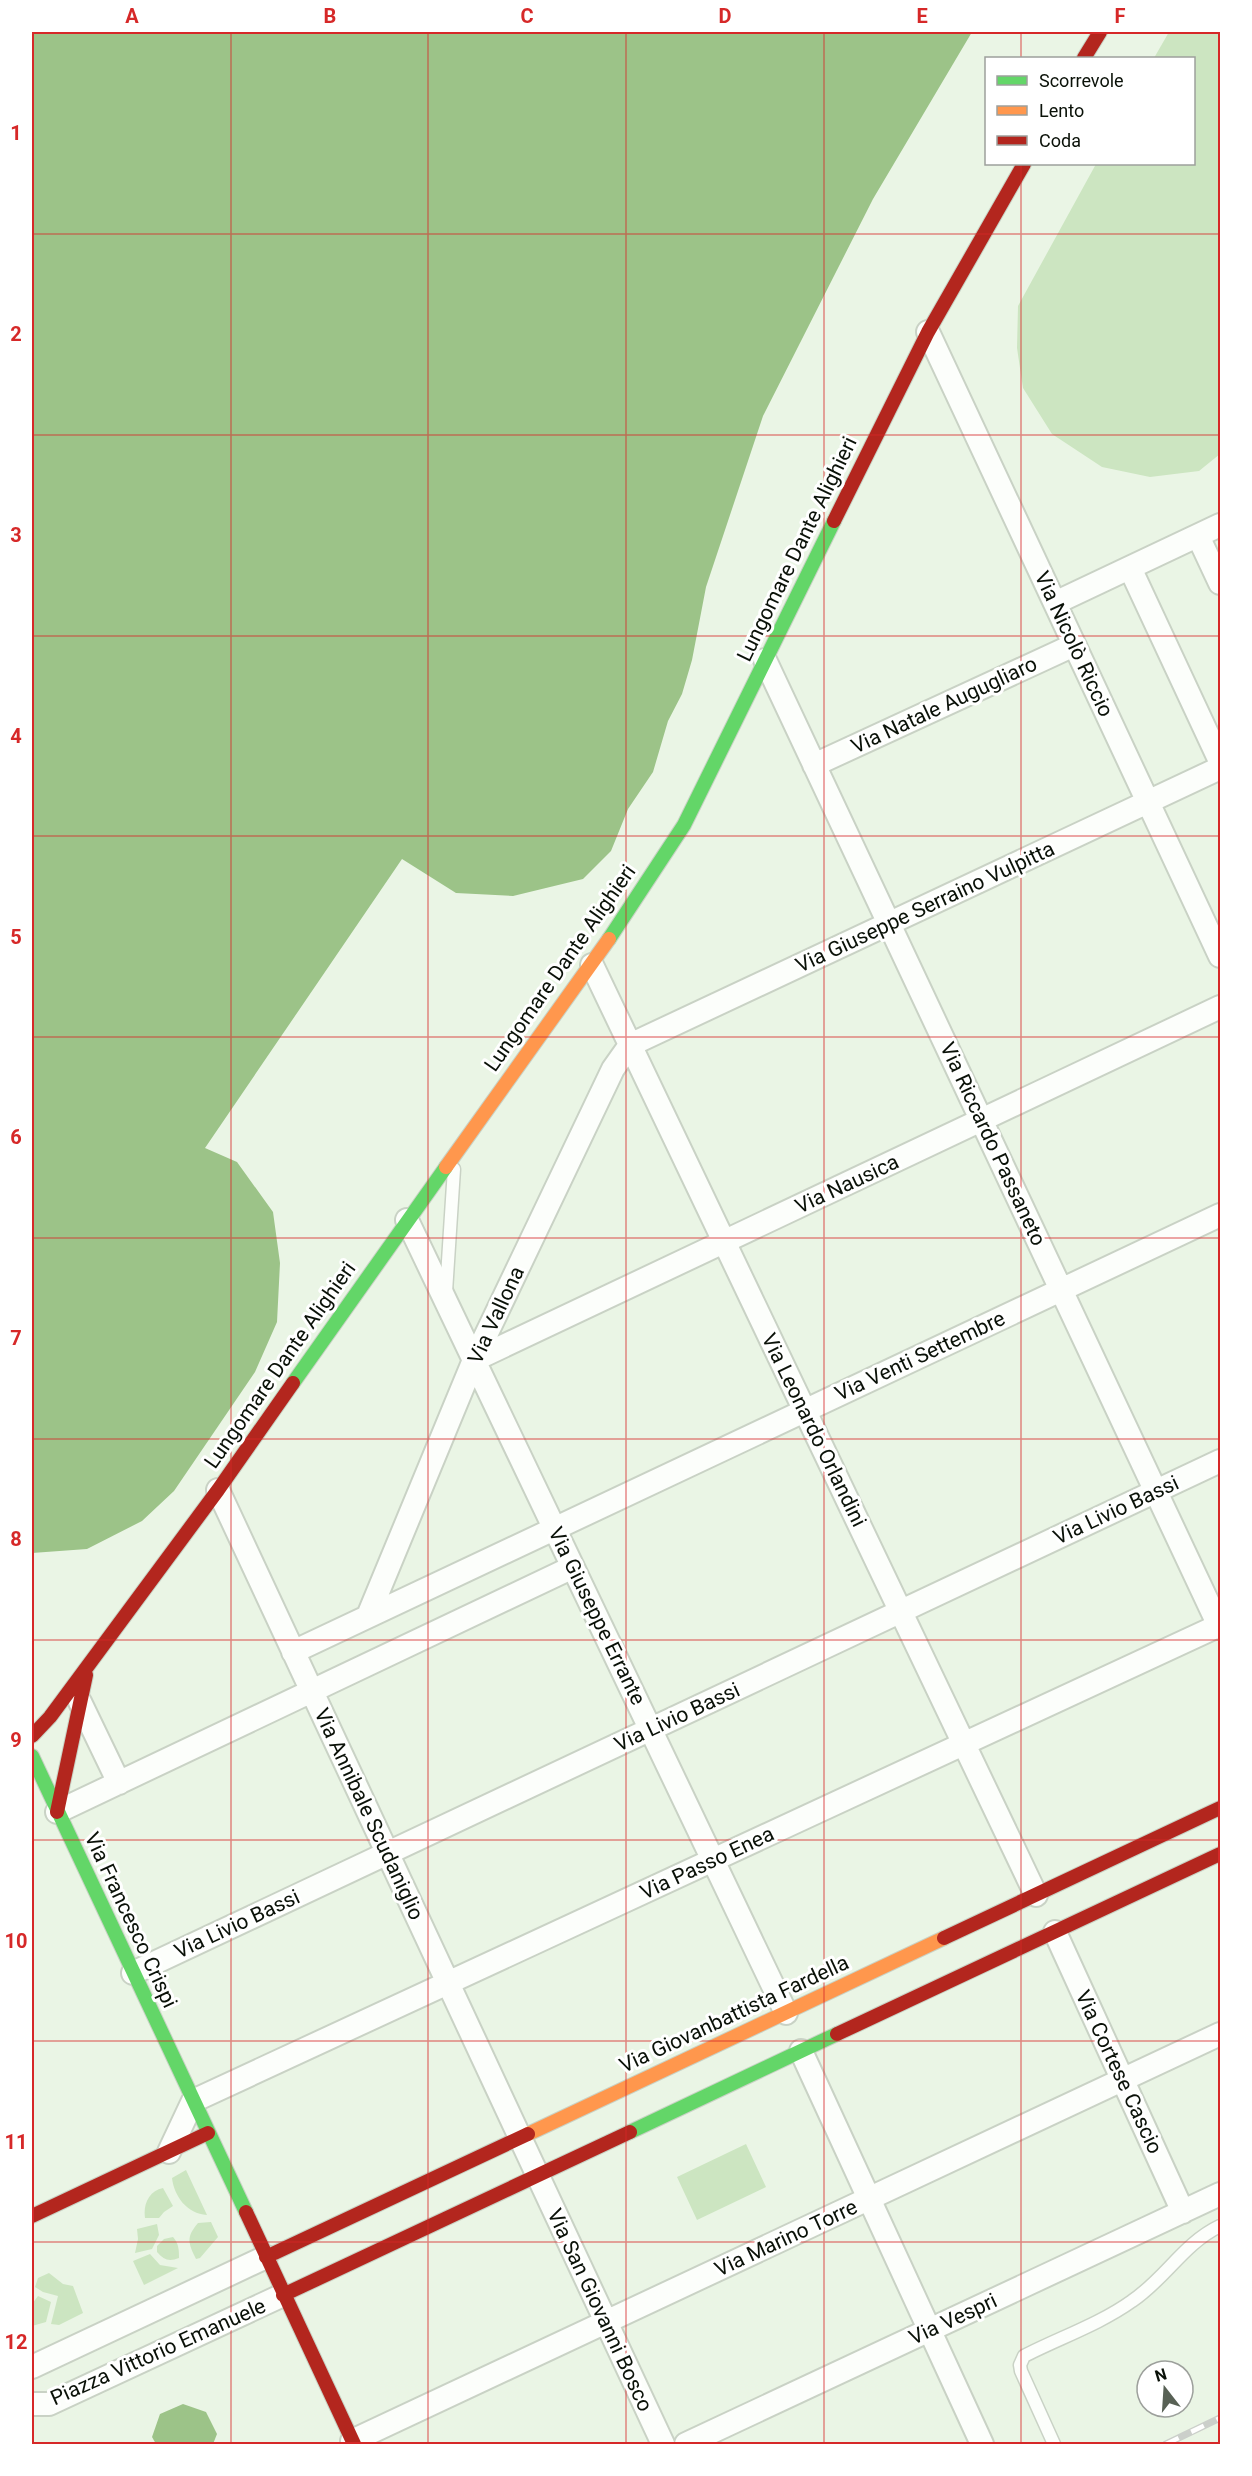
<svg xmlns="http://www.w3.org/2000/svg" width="1252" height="2476" viewBox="0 0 1252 2476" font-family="Roboto,sans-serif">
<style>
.green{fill:#cce5c1}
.water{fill:#9cc388}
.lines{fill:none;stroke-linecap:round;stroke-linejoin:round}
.lane-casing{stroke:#c9d2c5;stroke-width:15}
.street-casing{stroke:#c9d2c5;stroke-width:26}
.fast-casing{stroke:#c9d2c5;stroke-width:16}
.slow-casing{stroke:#c9d2c5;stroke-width:16}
.jam-casing{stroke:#c9d2c5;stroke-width:16}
.lane{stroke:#fcfefb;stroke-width:12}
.street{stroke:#fcfefb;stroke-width:22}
.fast{stroke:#63d668;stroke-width:14}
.slow{stroke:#ff974d;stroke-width:14}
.jam{stroke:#b3261e;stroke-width:14}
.rail-casing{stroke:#cbcfca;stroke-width:7}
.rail{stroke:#fff;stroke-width:4.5;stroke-dasharray:14;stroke-linecap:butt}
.grid{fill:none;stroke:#d62828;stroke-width:1.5;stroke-opacity:0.55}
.labels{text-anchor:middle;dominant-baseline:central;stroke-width:6;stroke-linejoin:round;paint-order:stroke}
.street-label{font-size:21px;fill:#0a1108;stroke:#fff}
.neatline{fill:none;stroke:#d62828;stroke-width:2}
.grid-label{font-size:20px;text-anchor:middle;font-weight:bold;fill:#d62828}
</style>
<rect width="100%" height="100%" fill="#eaf5e5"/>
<path class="green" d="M1169,32H1220V454L1199,471L1150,477L1102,467L1052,434L1023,388L1017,348L1018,306L1096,164H1194V58H1154Z
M746,2144L766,2187L697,2220L677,2177Z
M186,2170L207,2215C187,2214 174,2196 172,2178Z
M163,2188L173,2206L164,2212L159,2218H145C143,2204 149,2191 163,2188Z
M211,2222L218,2237L200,2258L196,2259C188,2243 186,2237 198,2223Z
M157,2224L159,2235L152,2249L135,2253L138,2239L137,2229Z
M173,2237C179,2244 179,2250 179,2258C169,2262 164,2260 157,2252V2246L164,2239Z
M150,2254L160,2265L178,2268L144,2285L133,2261Z
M49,2273L63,2284L73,2286L83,2313L59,2325L51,2324L58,2296L43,2292L35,2287L38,2278Z
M38,2296L51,2302L46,2322L32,2326V2304Z"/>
<path class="water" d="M32,32H972L873,199L763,416L706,587L692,660L682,694L668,721L653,772L628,809L611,851L583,879L513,896L456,893L402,859L205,1148L237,1162L273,1212L280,1263L277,1322L255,1372L174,1491L142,1521L87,1549L32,1553Z
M183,2404L206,2412L217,2434L213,2444H156L152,2437L160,2414Z"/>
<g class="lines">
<g class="lane-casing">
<path id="lane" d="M446,1292L454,1169
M1054,2444L1021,2371L1020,2365L1024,2356C1059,2338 1100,2324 1132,2301C1165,2279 1184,2243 1220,2226"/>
</g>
<g class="street-casing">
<path id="street" d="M928,332L1220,956
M1198,536L1220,583
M1130,568L1220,761
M1055,603L1220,525
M765,660L1220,1628
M814,765L1074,645
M592,965L1036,1895
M407,1220L786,2013
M474,1360L1220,1007
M218,1490L663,2444
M368,1616L474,1360L613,1069L630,1045L1220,768
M293,1652L1220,1215
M80,1702L119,1783
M57,1812L573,1567
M1055,1932L1183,2212
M133,1973L1220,1461
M801,2051L982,2444
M169,2152L193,2101L1220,1625
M32,2367L266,2257
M32,2404H49L283,2295
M352,2441L1220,2034
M686,2444L1220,2194"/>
</g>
<g class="fast-casing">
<path id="fast" d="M609,939L684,825L834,521
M293,1383L446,1167
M32,1756L246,2212
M630,2132L837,2034"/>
</g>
<g class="slow-casing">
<path id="slow" d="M446,1167L609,939
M528,2134L944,1938"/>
</g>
<g class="jam-casing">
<path id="jam" d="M1084,58L1100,32
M834,521L928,332L1024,164
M32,1736L50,1717L218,1490L293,1383
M57,1812L86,1675
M944,1938L1220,1808
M837,2034L1220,1854
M246,2212L354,2444
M32,2216L208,2133
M266,2257L528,2134
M283,2295L630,2132"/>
</g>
<use href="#lane" class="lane"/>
<use href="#street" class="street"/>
<use href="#fast" class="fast"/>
<use href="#slow" class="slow"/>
<use href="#jam" class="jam"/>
<g class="rail-casing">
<path id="rail" d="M1166,2444L1220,2418"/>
</g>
<use href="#rail" class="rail"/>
</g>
<path class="grid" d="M231,32V2444M428,32V2444M626,32V2444M824,32V2444M1021,32V58M1021,164V2444M32,234H1220M32,435H1220M32,636H1220M32,836H1220M32,1037H1220M32,1238H1220M32,1439H1220M32,1640H1220M32,1840H1220M32,2041H1220M32,2242H1220"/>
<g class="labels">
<g class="street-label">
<text transform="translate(797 549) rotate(-64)">Lungomare Dante Alighieri</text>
<text transform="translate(1074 644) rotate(65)">Via Nicolò Riccio</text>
<text transform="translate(944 705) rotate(-25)">Via Natale Augugliaro</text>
<text transform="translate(925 907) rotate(-25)">Via Giuseppe Serraino Vulpitta</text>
<text transform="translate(560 968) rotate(-55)">Lungomare Dante Alighieri</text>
<text transform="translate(993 1144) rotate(65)">Via Riccardo Passaneto</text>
<text transform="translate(847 1184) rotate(-25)">Via Nausica</text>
<text transform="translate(496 1315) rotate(-65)">Via Vallona</text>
<text transform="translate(920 1356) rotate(-25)">Via Venti Settembre</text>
<text transform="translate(280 1365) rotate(-55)">Lungomare Dante Alighieri</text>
<text transform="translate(814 1430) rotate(64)">Via Leonardo Orlandini</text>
<text transform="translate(1116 1510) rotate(-25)">Via Livio Bassi</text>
<text transform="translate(597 1616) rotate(64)">Via Giuseppe Errante</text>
<text transform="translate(677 1717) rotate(-25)">Via Livio Bassi</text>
<text transform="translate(369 1814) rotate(65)">Via Annibale Scudaniglio</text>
<text transform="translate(707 1863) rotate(-25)">Via Passo Enea</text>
<text transform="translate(131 1920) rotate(65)">Via Francesco Crispi</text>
<text transform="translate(237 1924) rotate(-25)">Via Livio Bassi</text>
<text transform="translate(734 2014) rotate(-25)">Via Giovanbattista Fardella</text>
<text transform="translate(1119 2072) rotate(65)">Via Cortese Cascio</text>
<text transform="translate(786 2238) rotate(-25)">Via Marino Torre</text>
<text transform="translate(600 2310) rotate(65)">Via San Giovanni Bosco</text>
<text transform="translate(953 2319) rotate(-25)">Via Vespri</text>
<text transform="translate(158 2352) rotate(-24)">Piazza Vittorio Emanuele</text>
</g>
</g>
<rect width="1252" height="2476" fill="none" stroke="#ffffff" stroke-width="66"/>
<rect x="985" y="57" width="210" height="108" fill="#ffffff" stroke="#9da09c" stroke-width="1.5"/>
<rect x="997" y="76" width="30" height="9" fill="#63d668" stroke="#9da09c" stroke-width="1.5"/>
<text x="1039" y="87" font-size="18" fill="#0a1108">Scorrevole</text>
<rect x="997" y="106" width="30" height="9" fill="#ff974d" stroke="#9da09c" stroke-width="1.5"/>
<text x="1039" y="117" font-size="18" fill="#0a1108">Lento</text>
<rect x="997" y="136" width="30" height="9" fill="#b3261e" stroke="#9da09c" stroke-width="1.5"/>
<text x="1039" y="147" font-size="18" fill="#0a1108">Coda</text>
<g transform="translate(1165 2389) rotate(343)"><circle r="28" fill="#ffffff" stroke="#9da09c" stroke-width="1.5"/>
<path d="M0-4.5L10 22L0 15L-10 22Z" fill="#586155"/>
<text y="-9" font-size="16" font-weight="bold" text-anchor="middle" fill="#0a1108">N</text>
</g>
<rect x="33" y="33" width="1186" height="2410" class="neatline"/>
<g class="grid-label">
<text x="132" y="23">A</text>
<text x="330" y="23">B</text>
<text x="527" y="23">C</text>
<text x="725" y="23">D</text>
<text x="922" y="23">E</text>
<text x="1120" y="23">F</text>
<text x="16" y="140">1</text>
<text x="16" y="341">2</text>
<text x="16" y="542">3</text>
<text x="16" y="743">4</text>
<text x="16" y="944">5</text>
<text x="16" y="1144">6</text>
<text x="16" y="1345">7</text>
<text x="16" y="1546">8</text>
<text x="16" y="1747">9</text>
<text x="16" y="1948">10</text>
<text x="16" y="2149">11</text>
<text x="16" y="2349">12</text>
</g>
</svg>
